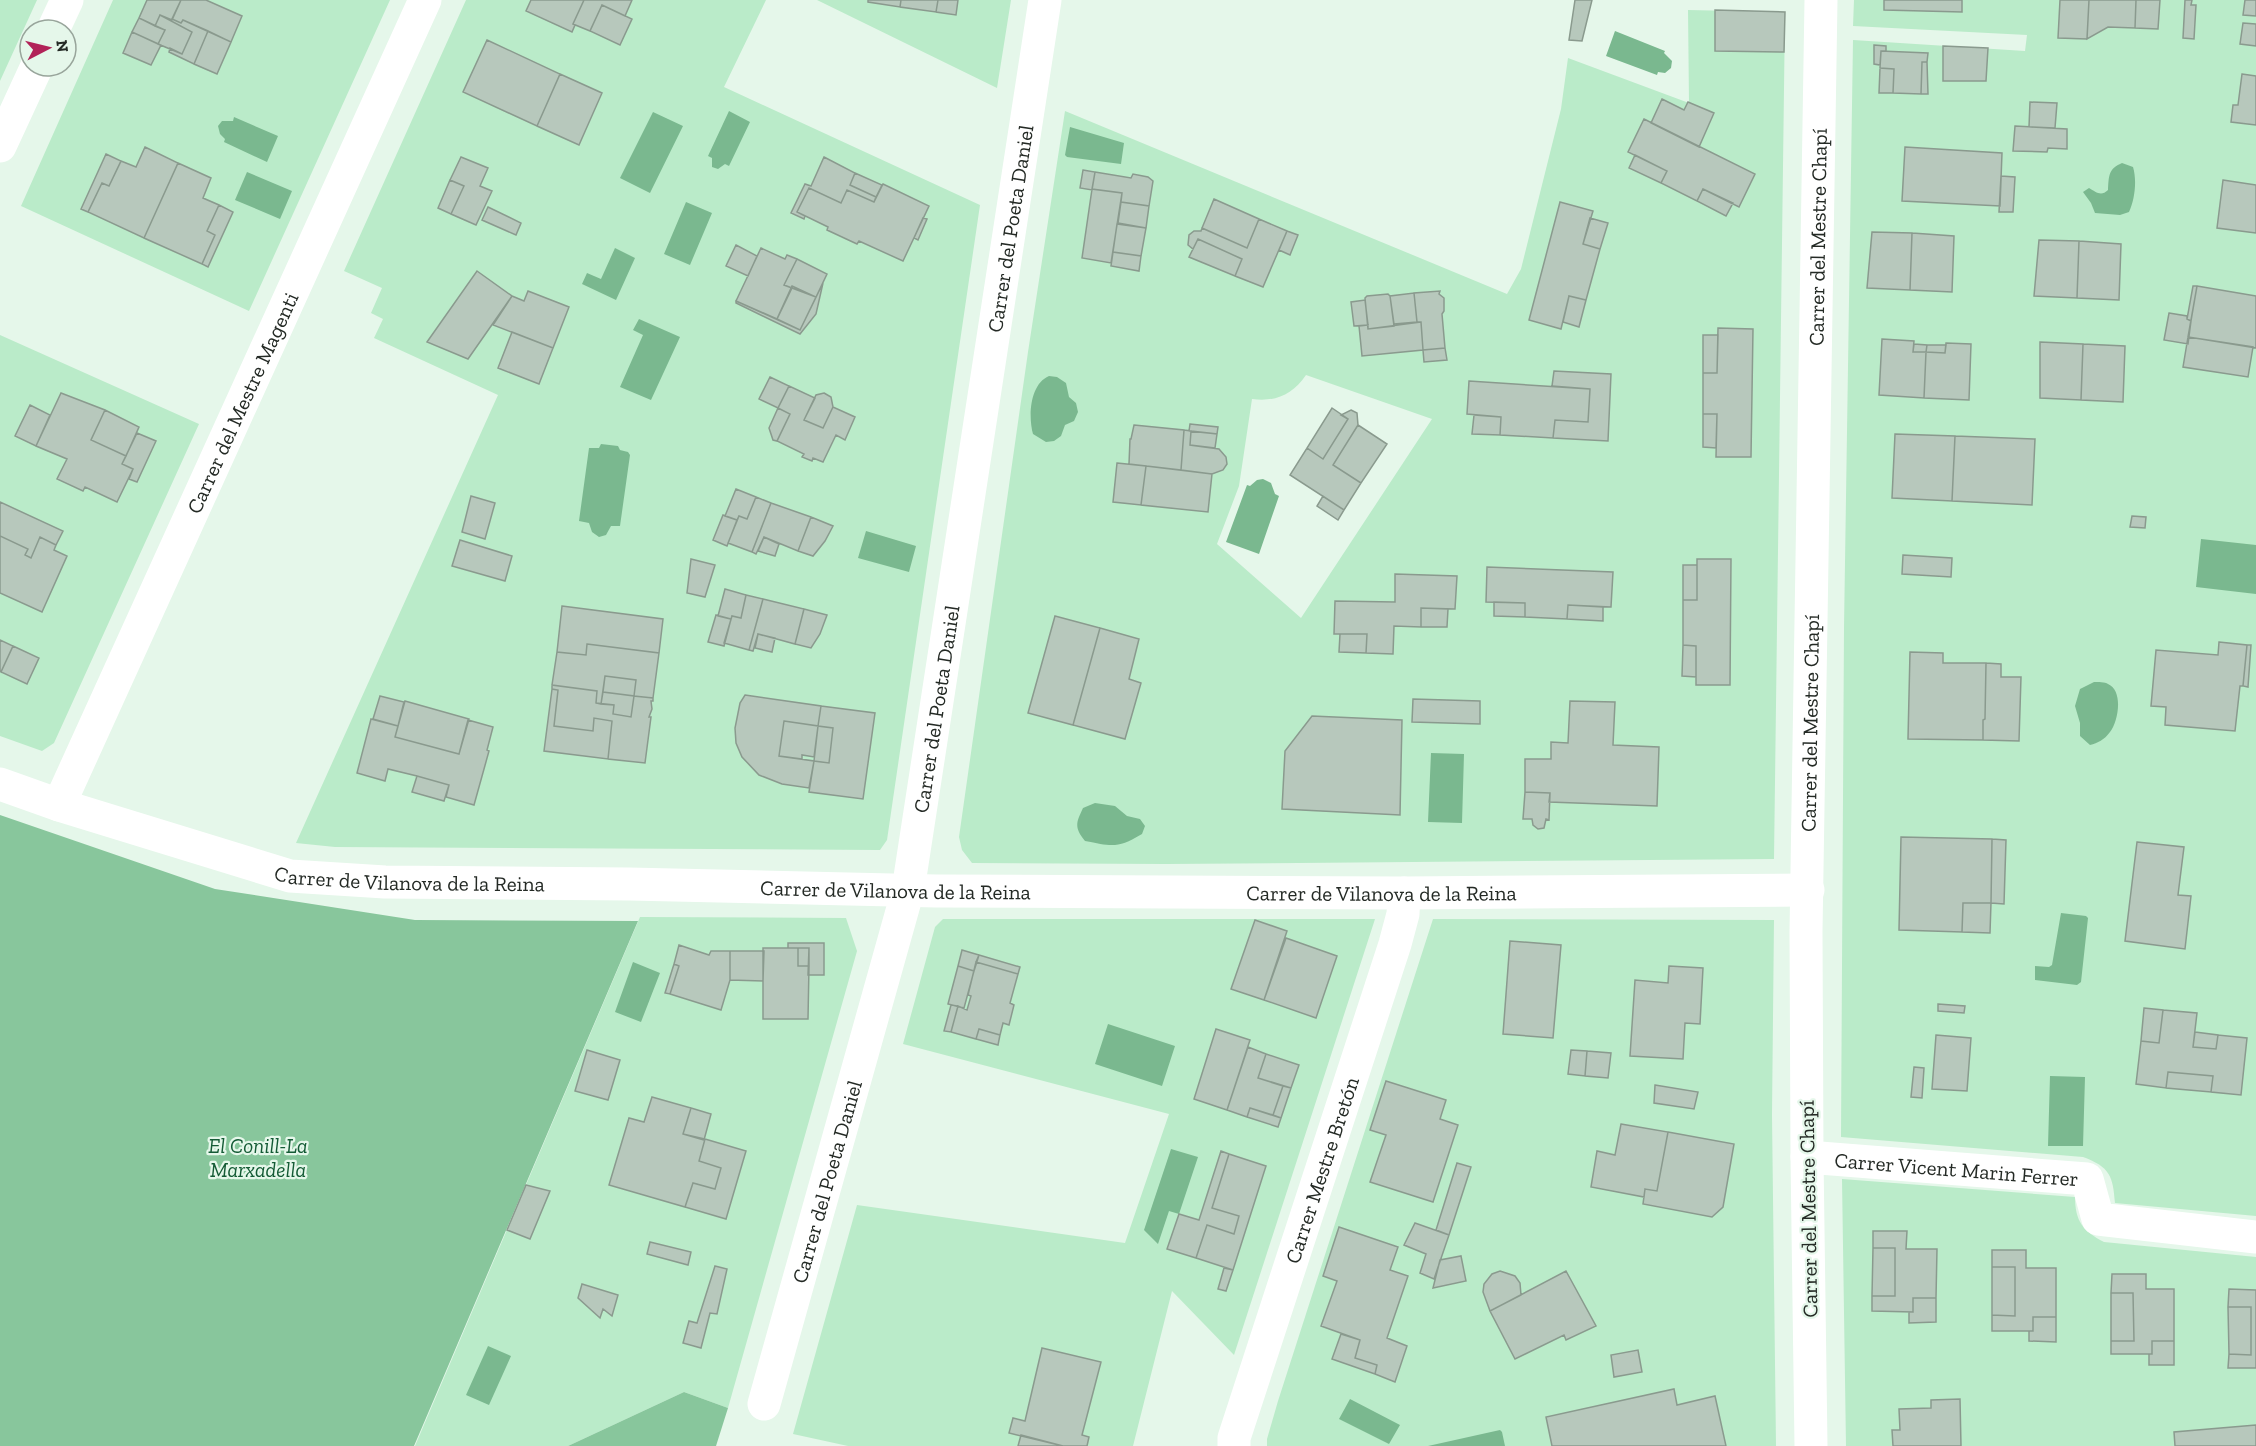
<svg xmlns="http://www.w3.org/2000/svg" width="2256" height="1446" viewBox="0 0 2256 1446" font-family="'Zilla Slab',serif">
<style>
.green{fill:#baebc9;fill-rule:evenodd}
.forest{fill:#88c69c}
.water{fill:#7ab88f}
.building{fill:#b7c8bc;stroke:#8a9a8e;stroke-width:1.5}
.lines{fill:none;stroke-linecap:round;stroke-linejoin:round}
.street{stroke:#fff;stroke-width:33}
.labels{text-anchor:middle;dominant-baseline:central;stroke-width:4.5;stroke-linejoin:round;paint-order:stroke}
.street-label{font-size:21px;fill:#242a25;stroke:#e5f7ea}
.park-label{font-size:21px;font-style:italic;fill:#145b35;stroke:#e5f7ea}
</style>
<rect width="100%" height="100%" fill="#e5f7ea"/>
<path class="green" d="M0,0H37L0,81Z
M113,0H390L249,311L21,206Z
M466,0H766L724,87L980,205L887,840L880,850L335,847L296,843L498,395L374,338L383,319L371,313L382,288L344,271Z
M817,0H1011L997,88Z
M1854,0H2256V1216L2115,1203C2113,1176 2110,1167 2083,1157L1841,1137L1844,628L1853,40L2025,51L2027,35L1853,26Z
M1688,10L1785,12L1774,859L1166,864L972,863L962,850L959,837L1028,352L1065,111L1507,294L1521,269L1561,109L1568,58L1689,103ZM1306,375L1432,419L1301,618L1217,544L1239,486L1252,399C1276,402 1292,395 1306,375Z
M0,335L199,424L54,743L42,751L0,736Z
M640,917L846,918L857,951L728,1408L684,1392L568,1446H415Z
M943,919H1375L1234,1355L1172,1291L1133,1446H848L793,1434L857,1205L1125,1243L1169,1114L903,1044L935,927Z
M1433,919L1774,920L1772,1115L1776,1446H1267V1439L1278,1401Z
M1842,1179L2075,1197C2075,1221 2083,1231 2104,1242L2256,1257V1446H1846Z"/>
<path class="forest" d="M0,815L215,889L415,920L638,921L414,1446H0Z
M684,1392L728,1408L716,1446H568Z"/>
<path class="water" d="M1615,31L1665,51L1664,53L1672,61L1671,68L1665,73L1658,72L1657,75L1606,56Z
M729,111L750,122L729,166L725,164L718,169L712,167V158L708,156Z
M653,112L683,126L650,193L620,178Z
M234,117L278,136L267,162L224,142L225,139L220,134L218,126L222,121H233Z
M1070,127L1124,143L1121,164L1067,157L1065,155Z
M2122,163L2133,167C2137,180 2135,199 2129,212L2120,215L2095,213L2091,203L2083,192L2089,188C2096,192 2101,197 2108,190C2109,176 2108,169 2122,163Z
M247,172L292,191L280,219L235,200Z
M686,202L712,213L690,265L664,254Z
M615,248L635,258L616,300L582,284L587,273L601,279Z
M639,319L680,337L651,400L620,387L643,335L633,330Z
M1049,376L1057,377L1066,383L1069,397L1076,403L1078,412L1074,421L1065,425L1061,436L1054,441L1046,442L1033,434C1028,416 1030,384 1049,376Z
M601,444L618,446L620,450L628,452L630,455L620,526H611L606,535L599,537L592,532L589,523L579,521L589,448H599Z
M1263,479L1271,483L1275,494L1279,496L1259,554L1226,542L1247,485L1250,486L1257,480Z
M866,531L916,546L909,572L858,558Z
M2201,539L2256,545V594L2196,587Z
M2094,682C2098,682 2105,682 2108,684C2124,691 2118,722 2110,732C2104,740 2098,743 2090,745L2080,736V723L2075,706L2080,689Z
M1431,753L1464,754L1462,823L1428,822Z
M1095,803L1115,806L1127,816L1140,819L1145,826L1142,834C1117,849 1112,846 1085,841C1074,827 1076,823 1083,808Z
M2061,913L2086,916L2088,918L2081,982L2077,985L2035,980V966L2049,967L2052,965Z
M633,962L660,973L641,1022L615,1012Z
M1108,1024L1175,1046L1162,1086L1095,1064Z
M2050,1076L2085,1077L2083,1146H2048Z
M1171,1149L1198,1157L1179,1214L1169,1211L1158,1244L1144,1230Z
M488,1346L511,1356L489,1405L466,1395Z
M1350,1399L1400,1425L1389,1444L1339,1419Z
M1500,1430L1502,1432L1505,1446H1428Z"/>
<path class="building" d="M147,0H181L172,20L160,15L155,26L139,18Z
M181,0H206L242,16L231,42L183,20L181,23L172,19Z
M531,0H584L573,24L575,25L572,32L526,11Z
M584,0H632L625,16L602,5L590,31L573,24Z
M868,0H901L900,7L868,2Z
M901,0H938L936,12L900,7Z
M938,0H958L956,15L936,12Z
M1575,0H1592L1582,41L1569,40Z
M1884,0H1962V12L1884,10Z
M2060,0H2089L2087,39L2058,38Z
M2089,0H2136L2135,28L2108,27L2087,39Z
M2136,0H2160L2158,29L2135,28Z
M2185,0H2192L2191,5H2196L2194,39L2183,38Z
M2245,0H2256V16L2243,15Z
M602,5L632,19L620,45L590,31Z
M1715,10L1785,12L1784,52L1715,51Z
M160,15L192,32L182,54L158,44L165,30L155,26Z
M139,18L165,30L158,44L132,32Z
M172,19L181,23L183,20L208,31L194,64L169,52L170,48L182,54L192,32L171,21Z
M2243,23L2256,24V46L2240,44Z
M208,31L231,42L217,74L194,64Z
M132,32L161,45L151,65L123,53Z
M487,40L560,74L537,126L463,92Z
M1874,45L1886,46V51H1881L1880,65L1874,64Z
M1943,46L1988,48L1986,81H1943Z
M1881,51L1928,53L1927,62H1922L1921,94L1893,93L1894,69L1880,68Z
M1922,62H1927L1928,94H1921Z
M1880,68L1894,69L1893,93H1879Z
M560,74L602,93L579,145L537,126Z
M2242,74L2256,76V125L2231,122L2233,105H2238Z
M1662,99L1684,110L1688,102L1714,113L1699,147L1651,123Z
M2030,102L2057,103L2055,128L2029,127Z
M1644,119L1755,174L1739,207L1703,189L1697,201L1661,183L1667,171L1628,152Z
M2015,126L2067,129V149L2048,148L2047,152L2013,151Z
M145,147L178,163L144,238L88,212L102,183L109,186L121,161L136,167Z
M1905,147L2002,153L2000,206L1902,201Z
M106,154L121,161L109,186L102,183L88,212L81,209Z
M1635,155L1667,171L1661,183L1629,168Z
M461,157L488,168L480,186L492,191L476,225L451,214L464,186L450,180Z
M824,157L855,173L850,185L876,197L874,202L847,190L841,203L809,188L797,212L805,216L804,219L791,213L805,184L811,186Z
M178,163L211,178L203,198L219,205L207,231L215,235L202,264L144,238Z
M1083,170L1095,172L1092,190L1080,188Z
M1095,172L1131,178L1133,174L1148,177L1153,181L1149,206L1121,202L1122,193L1092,189Z
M855,173L882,185L876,197L850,185Z
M2001,176L2015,177L2013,212H1999Z
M450,180L464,186L451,214L438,208Z
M2223,180L2256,185V233L2217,228Z
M883,184L929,206L903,261L859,241L857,244L827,230L828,227L797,212L809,188L841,203L847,190L874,202Z
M1092,189L1122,193L1111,263L1082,258Z
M1703,189L1733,203L1726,216L1697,201Z
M1214,199L1259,219L1247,248L1202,228Z
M1121,202L1149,206L1146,228L1118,223Z
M1560,202L1593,211L1583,244L1600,249L1586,300L1569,296L1561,329L1529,320Z
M219,205L233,212L208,267L202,264L215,235L207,231Z
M488,207L521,223L516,235L482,220Z
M923,218L927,219L918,240L914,238Z
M1590,218L1608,223L1600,249L1583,244Z
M1259,219L1287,231L1263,287L1235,276L1242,259L1198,239L1193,249L1188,245L1189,235L1194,231H1201L1202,228L1247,248Z
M1117,224L1146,228L1141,256L1113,252Z
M1287,231L1298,235L1290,255L1279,250Z
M1872,232L1912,233L1910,290L1867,288Z
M1912,233L1954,236L1952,292L1910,290Z
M1198,239L1242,259L1235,276L1189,257Z
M2039,240L2079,241L2077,298L2034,296Z
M2079,241L2121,244L2119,300L2077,298Z
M736,245L757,256L748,276L726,266Z
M761,248L785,259L787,255L797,259L784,285L792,288L777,319L736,301Z
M1113,252L1141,256L1139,271L1111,266Z
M797,259L827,274L816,297L784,285Z
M477,271L512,296L468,359L427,342Z
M823,283L816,314L800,334L736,303V301L800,330Z
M792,286L816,297L800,330L777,319Z
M2193,286H2197L2191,321L2187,319Z
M2197,286L2256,296V348L2188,337Z
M528,291L569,307L553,348L493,325L512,296L524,301Z
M1440,291L1439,294L1444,298V311L1442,314L1445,348L1423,350L1421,322H1417L1414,293Z
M1414,293L1417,322L1394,324L1390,296Z
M1388,294L1390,296L1394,326L1368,329L1365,298L1367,296Z
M1569,296L1586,300L1579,327L1563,322Z
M1365,300L1368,325L1354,326L1351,302Z
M2169,313L2187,316V319L2191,321L2188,344L2164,340Z
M1421,322L1423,350L1362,356L1359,326L1368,325V329Z
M1718,328L1753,329L1751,457H1716L1717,414H1703V373H1717Z
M512,332L553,348L539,384L498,368Z
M1703,335H1718L1717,373H1703Z
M2188,337L2253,347L2248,377L2183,367Z
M1882,339L1914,341L1913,352H1926L1924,398L1879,395Z
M2040,342L2083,344L2081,400L2040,398Z
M1946,343L1971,344L1969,400L1924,398L1926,352L1945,353Z
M1914,344L1927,345L1926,352H1913Z
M2083,344L2125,346L2123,402L2081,400Z
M1927,345H1946L1945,353L1926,352Z
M1445,348L1447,360L1424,362L1423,350Z
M1554,371L1611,374L1608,441L1553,438L1555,420L1588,422L1590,389L1552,386Z
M770,377L789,386L778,408L759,399Z
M1469,381L1590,389L1588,422L1555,420L1553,438L1500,435L1501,417L1467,414Z
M789,386L815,398L804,420L823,428L833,407L855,417L845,440L836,435L823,462L813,458L812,461L802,457L804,454L777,441L790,414L778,408Z
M61,393L105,410L91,440L126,456L122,464L133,469L117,502L85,487L83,491L57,479L67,459L36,446Z
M824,393L831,397L833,407L823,428L804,420L816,395Z
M30,405L50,415L36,446L15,436Z
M778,408L790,414L777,441L773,440L769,428Z
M1332,408L1348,419L1323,459L1307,448Z
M105,410L139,427L126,456L91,440Z
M1351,410L1357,413L1358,425L1333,465L1361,483L1344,510L1290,475L1307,448L1323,459L1348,419L1341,415Z
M1703,414H1717L1716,448L1703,447Z
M1474,415L1501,417L1500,435L1472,434Z
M1190,424L1218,427L1217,434L1189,431Z
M1134,425L1184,430L1181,470L1129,464L1130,439H1131Z
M1358,425L1387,444L1361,483L1333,465Z
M1184,430L1191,431L1190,445L1219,449L1226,457L1227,464L1223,470L1212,474L1181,470Z
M1191,431L1217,434L1215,448L1190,445Z
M137,433L156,441L137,482L129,479L133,469L122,464Z
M1895,434L1955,436L1952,501L1892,498Z
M1955,436L2035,439L2032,505L1952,501Z
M1117,463L1146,466L1141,505L1113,502Z
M1146,466L1212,474L1208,512L1141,505Z
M736,489L756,497L747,519L739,516L737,520L725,516Z
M471,496L495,503L485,539L462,532Z
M1323,496L1344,510L1338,520L1317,506Z
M756,497L771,503L752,552L728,543L739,516L747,519Z
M0,502L63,531L56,545L40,537L31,558L25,555L28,549L0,536Z
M771,503L811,517L798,551L764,537L756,554L752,552Z
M723,515L737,520L727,546L713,540Z
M2132,516L2146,517L2145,528L2130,527Z
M811,517L833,526L825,541L813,556L798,551Z
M0,536L28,549L25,555L31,558L40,537L56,545L54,550L67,556L42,612L0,593Z
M764,537L779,544L775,556L758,551Z
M460,540L512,556L505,581L452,566Z
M1903,555L1952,558L1951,577L1902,574Z
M691,559L715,565L705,597L687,593Z
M1697,559H1731L1730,685H1696V646L1683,645V600H1697Z
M1683,565H1697V600H1683Z
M1487,567L1613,572L1611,607L1568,605L1567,619L1525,617V603L1486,602Z
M1395,574L1457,576L1455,609L1421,608V627L1394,626L1393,654L1366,653L1367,634H1334L1335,601L1395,602Z
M725,589L746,595L741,618L732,616L731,619L718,616Z
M746,595L763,599L749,650L724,643L732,616L741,618Z
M763,599L804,609L795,644L758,634L753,651L749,650Z
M1494,602L1525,603V617L1494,616Z
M1568,605L1603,607V621L1567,619Z
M562,606L663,619L659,653L587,644L586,655L557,652Z
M1421,608L1448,609L1447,627H1421Z
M804,609L827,615L820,634L811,648L795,644Z
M716,615L731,619L724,646L708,642Z
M1055,616L1100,628L1073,725L1028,713Z
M1100,628L1139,639L1129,679L1141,683L1125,739L1073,725Z
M758,634L775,638L772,652L755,648Z
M1340,634H1367L1366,653L1339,652Z
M0,640L13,646L1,672L0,671Z
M2219,642L2247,645L2243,686H2240L2235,731L2165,725L2166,707L2151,706L2156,650L2218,655Z
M587,644L659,653L653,698L634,696L636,680L605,676L601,704L596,703L597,691L552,685L557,652L586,655Z
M1683,645L1696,646V677L1682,676Z
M2247,645H2251L2248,687L2243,686Z
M13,646L39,658L27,684L1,672Z
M1910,652L1943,653V663H1986L1985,719L1983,720V740L1908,739Z
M1986,663L2001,664V677H2021L2019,741L1983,740V720L1985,719Z
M605,676L636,680L634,696L603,692Z
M552,685L597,691L596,703L614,705L613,714L631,717L634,696L653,698V701H651L652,709L649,717H651L645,763L608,759L612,721L594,718L593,731L554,726L558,690L552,689Z
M552,689L558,690L554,726L593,731L594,718L612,721L608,759L544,751Z
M603,692L634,696L631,717L613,714L614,705L601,704Z
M745,695L821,706L818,726L784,721L779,756L814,761L809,788L782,784L759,775L742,757L736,743L735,728L740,703Z
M380,696L404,702L398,726L373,719Z
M1413,699L1480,701V724L1412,722Z
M405,701L469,719L459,754L395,737Z
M1570,701L1615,702L1613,745L1659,747L1657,806L1549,802L1550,793L1525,792V759H1551V742L1568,743Z
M821,706L875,713L863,799L809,792L814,761L829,763L833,728L818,726Z
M1312,716L1402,720L1400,815L1282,809L1285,751Z
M371,719L398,726L395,737L459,754L468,720L493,727L487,750L489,751L474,805L446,797L449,785L417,776L388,769L385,781L357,773Z
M784,721L818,726L814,757L802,755V759L779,756Z
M818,726L833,728L829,763L814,761Z
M417,776L449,785L444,801L412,792Z
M1525,792L1550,793L1549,820L1546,819L1544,828L1538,829L1533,825L1532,819H1523Z
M1901,837L1992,839L1991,903H1963L1962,932L1899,930Z
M1992,839L2006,840L2004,904L1991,903Z
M2137,842L2184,847L2178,895L2191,896L2185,949L2125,941Z
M1963,903H1991L1990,933L1962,932Z
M1255,920L1287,931L1264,1000L1231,989Z
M1286,938L1337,956L1316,1018L1264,1000Z
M1510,941L1561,945L1553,1038L1503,1034Z
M788,943H824V975H808L809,948H788Z
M679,945L709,955L711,951H730V980L721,1010L670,994L679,966L674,964Z
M763,948H798V966H809L808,1019H763Z
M798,948H809V966H798Z
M962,950L979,955L974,971L958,966Z
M730,951H764L763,981L730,980Z
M979,955L1020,967L1018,974L976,962Z
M976,962L1018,974L1010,1003L1014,1005L1009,1025L1003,1023L1000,1035L979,1029L976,1039L951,1032L958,1006L967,1010L971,996L968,995Z
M674,964L679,966L670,994L665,993Z
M958,966L974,971L964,1008L948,1004Z
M1669,966L1703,968L1700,1024L1685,1023L1683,1059L1630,1056L1635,980L1668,983Z
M1938,1004L1965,1006L1964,1013L1938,1011Z
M951,1005L958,1006L951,1032L944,1031Z
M2144,1008L2163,1010L2159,1043L2141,1041Z
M2163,1010L2197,1013L2193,1047L2216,1049L2218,1035L2247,1038L2241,1095L2211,1092L2213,1076L2168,1072L2166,1088L2136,1084L2141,1041L2159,1043Z
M979,1029L1000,1035L998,1045L976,1039Z
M1216,1029L1250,1040L1227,1110L1194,1099Z
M2195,1032L2218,1035L2216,1049L2193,1047Z
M1936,1035L1971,1038L1967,1091L1932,1089Z
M1248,1047L1266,1054L1258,1078L1283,1086L1273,1115L1250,1108L1247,1117L1227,1110Z
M587,1050L620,1060L608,1100L575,1091Z
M1571,1050L1587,1051L1585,1076L1568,1074Z
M1587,1051L1611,1053L1608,1078L1585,1076Z
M1266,1054L1299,1065L1291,1088L1258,1078Z
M1914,1067L1924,1068L1922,1098L1911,1097Z
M2168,1072L2213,1076L2211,1092L2166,1088Z
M1386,1081L1446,1100L1440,1119L1458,1125L1433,1202L1370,1182L1386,1135L1370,1130Z
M1655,1085L1698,1092L1694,1109L1654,1103Z
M1283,1086L1291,1088L1281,1118L1273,1115Z
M652,1097L691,1108L683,1134L705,1139L699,1161L721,1168L715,1189L693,1183L685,1207L609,1185L629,1118L644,1122Z
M691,1108L711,1114L704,1140L683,1134Z
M1250,1108L1281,1118L1278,1127L1247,1117Z
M1621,1124L1668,1132L1657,1191L1645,1189L1644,1197L1591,1187L1597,1151L1615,1155Z
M1668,1132L1734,1144L1723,1207L1712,1217L1643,1204L1645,1189L1657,1191Z
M705,1139L746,1151L726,1219L685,1207L693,1183L715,1189L721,1168L699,1161Z
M1221,1151L1229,1154L1212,1208L1239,1216L1234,1234L1207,1225L1196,1258L1167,1249L1179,1214L1199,1220Z
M1229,1154L1266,1166L1233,1270L1196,1258L1207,1225L1234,1234L1239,1216L1212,1208Z
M1457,1163L1471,1167L1449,1235L1436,1230Z
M526,1185L550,1191L530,1239L507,1230Z
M1415,1223L1449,1235L1434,1279L1420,1273L1426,1254L1404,1245Z
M1339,1227L1398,1247L1390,1270L1408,1276L1387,1338L1407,1346L1395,1382L1375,1374L1377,1365L1355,1358L1360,1340L1321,1326L1337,1281L1323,1276Z
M1873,1231H1907L1906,1249H1937L1936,1298H1913V1312L1872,1311V1296H1895V1248H1873Z
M650,1242L691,1252L688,1265L647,1254Z
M1873,1248H1895V1296H1872Z
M1992,1250H2026V1268H2056V1317H2033V1331H1992V1315L2015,1316V1267H1992Z
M1461,1256L1466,1281L1433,1288L1440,1260Z
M715,1266L727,1269L717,1314L710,1313L701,1348L683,1343L689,1321L697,1323Z
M1992,1267H2015V1316L1992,1315Z
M1224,1268L1233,1270L1226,1291L1218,1289Z
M1500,1271L1515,1276L1520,1283L1521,1295L1490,1311L1483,1292L1484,1284L1492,1274Z
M1566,1271L1596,1326L1566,1340L1564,1335L1515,1359L1490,1311Z
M2112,1274H2146V1289H2174V1341H2152V1354H2111V1341H2134L2133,1293H2111Z
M582,1284L618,1295L612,1316L603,1309L600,1318L578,1298Z
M2229,1289L2256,1290V1368H2228L2229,1354L2251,1355V1307H2228Z
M2111,1293H2133L2134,1341H2111Z
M1913,1298H1936V1322L1909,1323V1312H1913Z
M2228,1307H2251V1355L2229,1354Z
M2033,1317H2056V1342L2029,1341V1331H2033Z
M1341,1334L1360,1340L1355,1358L1377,1365L1375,1374L1332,1359Z
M2152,1341H2174V1365H2149V1354H2152Z
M1042,1348L1101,1362L1082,1435L1089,1437L1087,1446H1063L1009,1433L1013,1418L1025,1421Z
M1638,1350L1642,1372L1614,1377L1611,1355Z
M1674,1389L1677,1405L1715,1396L1726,1446H1552L1546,1417Z
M1960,1399L1961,1446H1893L1892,1430H1900L1899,1409L1931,1408V1400Z
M2256,1425V1446H2175L2174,1432Z
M1021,1435L1063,1446H1018Z"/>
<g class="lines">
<g class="street">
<path d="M53,30L67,0"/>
<path d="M0,146L37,66"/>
<path id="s1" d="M0,784L59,805L290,876L385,882L629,884L936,891L1404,893L1808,890"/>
<path id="s2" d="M59,805L425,0"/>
<path id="s3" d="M1807,1157L2087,1179L2098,1219L2256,1237"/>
<path id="s4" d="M764,1404L908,890L1045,0"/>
<path id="s5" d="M1234,1446V1438L1395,944L1403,914L1404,893"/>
<path id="s6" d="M1811,1446L1807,1157L1806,932L1821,0"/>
</g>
</g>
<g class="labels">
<g class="street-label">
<text stroke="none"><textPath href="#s4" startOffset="1203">Carrer del Poeta Daniel</textPath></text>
<text stroke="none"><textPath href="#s6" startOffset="1209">Carrer del Mestre Chapí</textPath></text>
<text stroke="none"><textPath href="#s2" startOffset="442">Carrer del Mestre Magenti</textPath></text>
<text stroke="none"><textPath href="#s4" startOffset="717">Carrer del Poeta Daniel</textPath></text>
<text stroke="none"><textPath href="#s6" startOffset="723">Carrer del Mestre Chapí</textPath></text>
<text stroke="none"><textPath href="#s1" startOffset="424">Carrer de Vilanova de la Reina</textPath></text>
<text stroke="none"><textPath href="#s1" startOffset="910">Carrer de Vilanova de la Reina</textPath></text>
<text stroke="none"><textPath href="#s1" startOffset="1396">Carrer de Vilanova de la Reina</textPath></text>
<text stroke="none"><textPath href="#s5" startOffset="290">Carrer Mestre Bretón</textPath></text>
<text stroke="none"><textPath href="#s3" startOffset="150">Carrer Vicent Marin Ferrer</textPath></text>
<text stroke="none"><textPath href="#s4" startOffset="231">Carrer del Poeta Daniel</textPath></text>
<text transform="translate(1808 1209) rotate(-91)">Carrer del Mestre Chapí</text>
</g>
<g class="park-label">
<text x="258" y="1145">El Conill-La<tspan x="258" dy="24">Marxadella</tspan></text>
</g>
</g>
<g transform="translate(48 48) rotate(83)"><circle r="28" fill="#e5f7ea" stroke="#98a59b" stroke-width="1.5"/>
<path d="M0-4.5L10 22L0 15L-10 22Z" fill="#b12258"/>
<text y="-9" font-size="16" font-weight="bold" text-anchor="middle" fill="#242a25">N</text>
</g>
</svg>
